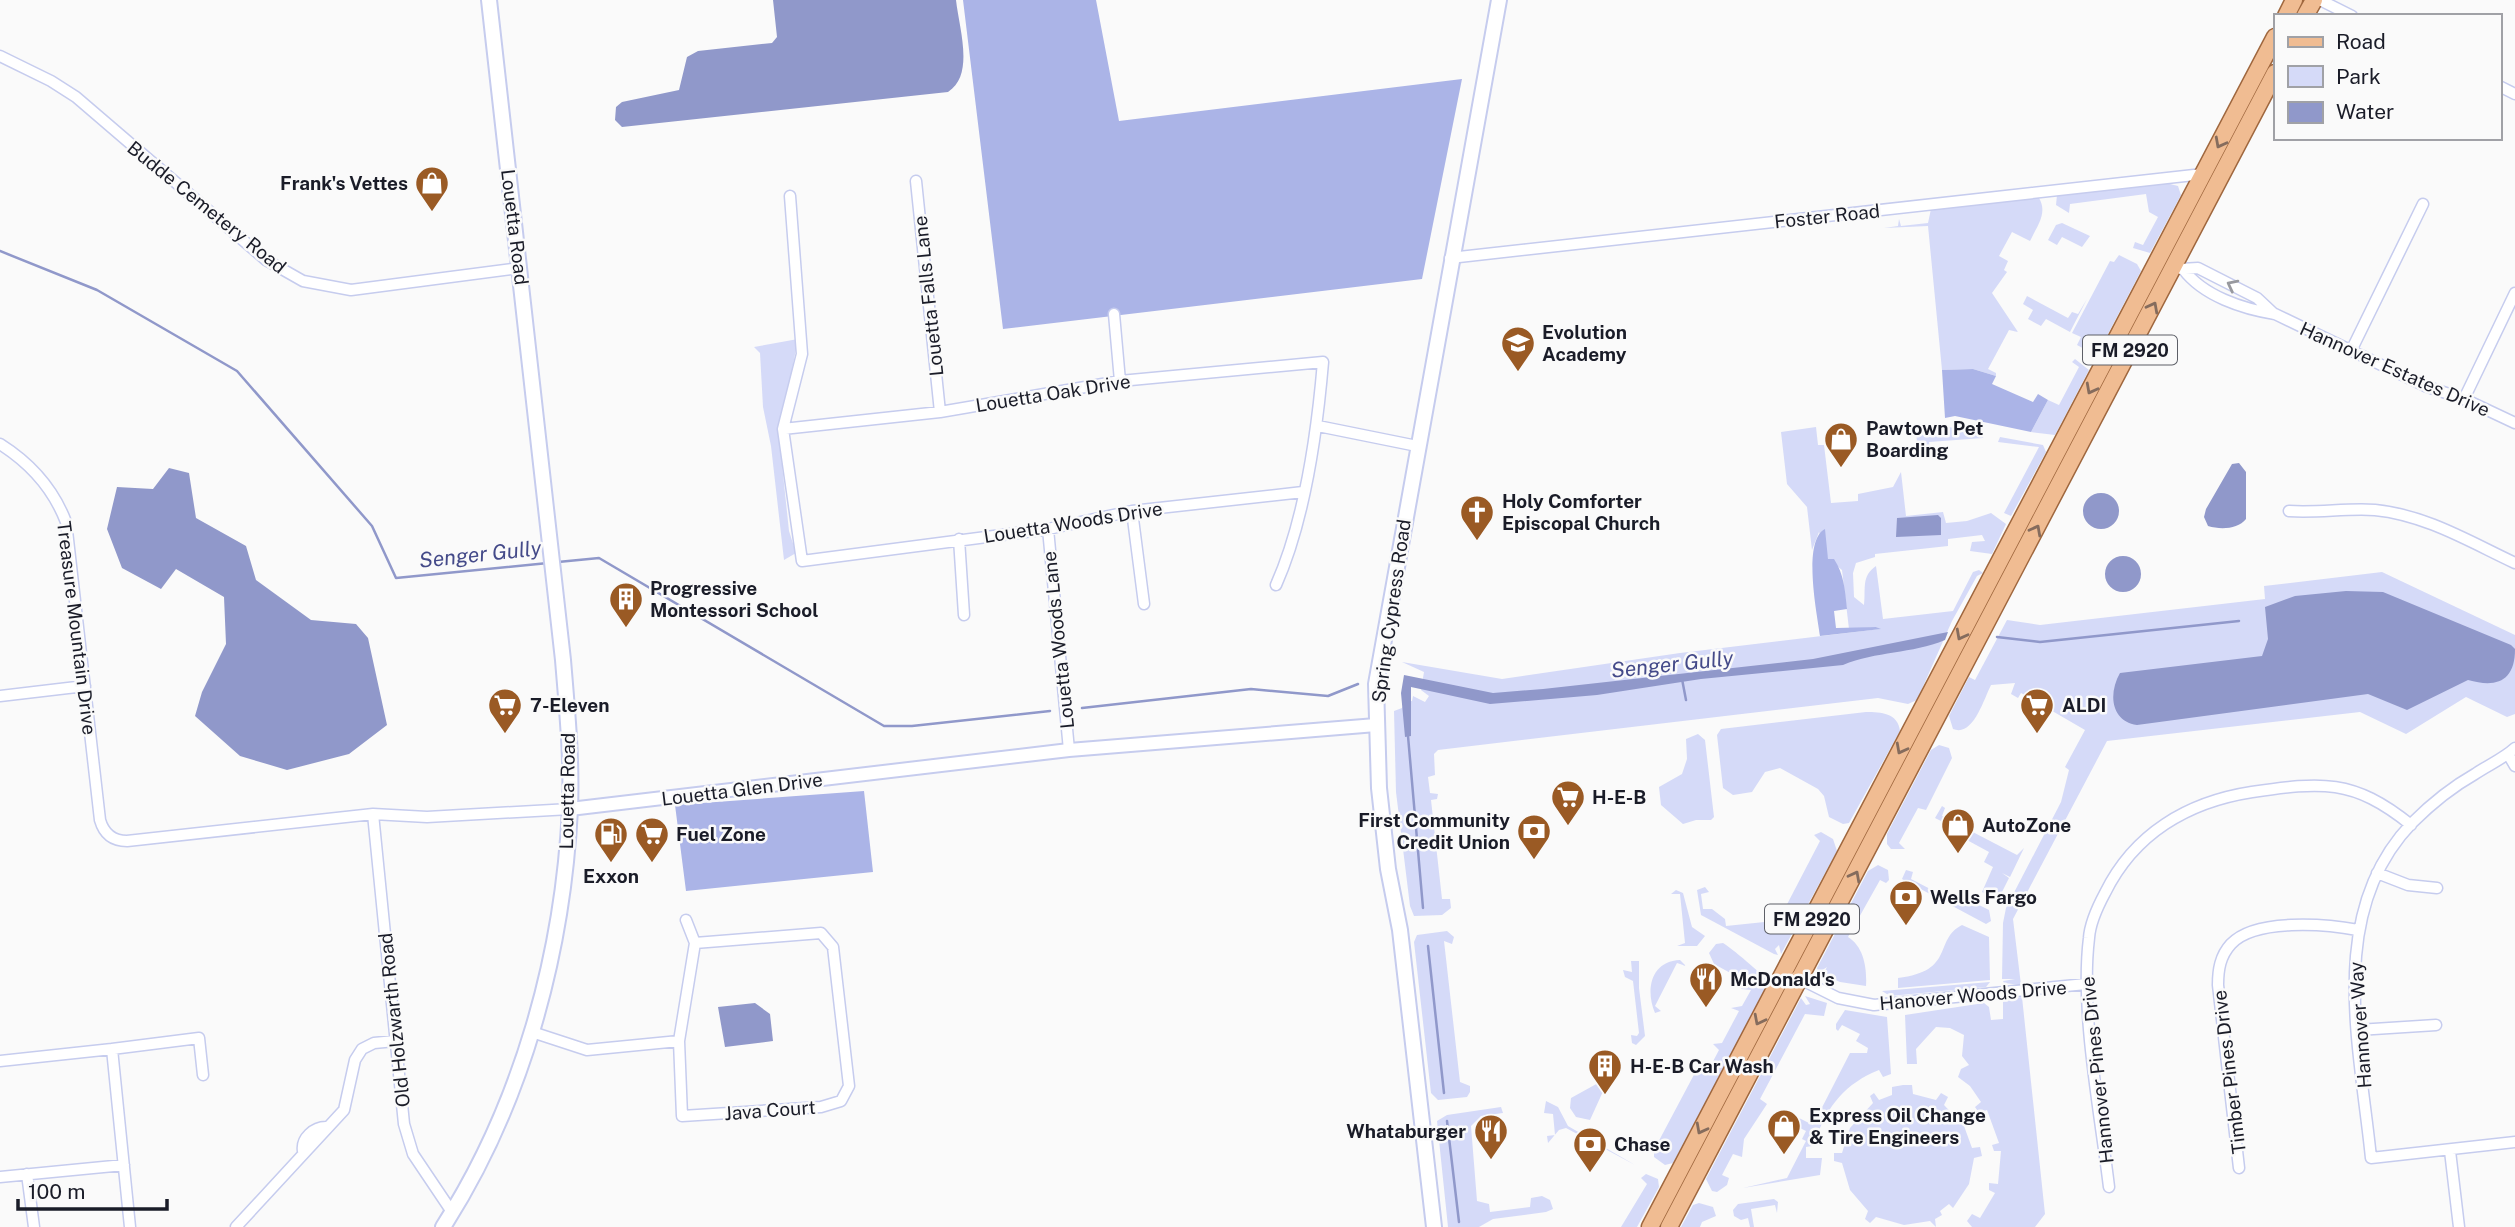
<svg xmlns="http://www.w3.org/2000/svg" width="2515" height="1227" viewBox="0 0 2515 1227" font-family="'Public Sans',sans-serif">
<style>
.green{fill:#d5daf8}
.forest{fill:#abb4e7}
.water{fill:#9098ca}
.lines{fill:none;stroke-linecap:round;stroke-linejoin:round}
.stream{stroke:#9098ca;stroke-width:2.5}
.minor-casing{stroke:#c6ccee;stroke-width:13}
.tertiary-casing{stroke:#c6ccee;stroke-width:16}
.secondary-casing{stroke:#c6ccee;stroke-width:18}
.primary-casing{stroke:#9f673e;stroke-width:19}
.minor{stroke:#fff;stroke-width:10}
.tertiary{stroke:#fff;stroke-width:12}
.secondary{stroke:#fff;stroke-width:14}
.primary{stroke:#f0bc92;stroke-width:16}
.oneway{stroke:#856c5d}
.oneway2{stroke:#98999e}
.labels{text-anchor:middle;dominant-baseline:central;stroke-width:5;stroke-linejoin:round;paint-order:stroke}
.shield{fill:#fafafa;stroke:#5d5f67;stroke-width:2}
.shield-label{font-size:18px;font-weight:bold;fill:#1a1c28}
.poi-label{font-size:19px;font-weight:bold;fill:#1a1c28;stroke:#fafafa;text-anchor:start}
.street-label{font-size:19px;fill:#1a1c28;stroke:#fafafa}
.water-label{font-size:21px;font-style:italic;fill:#444a89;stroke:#fafafa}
</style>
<rect width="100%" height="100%" fill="#fafafa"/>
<path class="green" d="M2166,183L2178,186L2181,195L2150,253L2133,248L2135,242L2143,245L2158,217L2149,212L2146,194L2070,204L2069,213L2056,205L2057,195Z
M2039,198C2048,213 2037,226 2030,241L2012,232L1999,256L2008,261L2004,270L2007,272L1992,293L2018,332L2009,330L1988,369L1996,373V376L1973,369L1942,370L1928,226L1884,228L1898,226L1899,219L1901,226L1928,223L1931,209Z
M2062,223L2090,236L2082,247L2062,237L2057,245L2048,240L2056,225Z
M2119,255L2137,264L2141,271L2099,351H2088L2077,345L2081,337L2072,333L2110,261L2114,262Z
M2027,296L2068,318L2072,312L2078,314L2087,299L2070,332L2046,319L2041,326L2028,319L2033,310L2023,304Z
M798,339L779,436L789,531L796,553L784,560L771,446L763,407L760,353L754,347Z
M2075,359L2089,370L2055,435L2031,432L2048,400L2059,405L2079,367L2072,362Z
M1816,427L1818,445H1824L1831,503L1858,501V494L1893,487L1901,472L1906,516L1943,512L1946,523L1967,521L1991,513L2006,524L1992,554L1970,551L1972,542L1985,541L1982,535L1948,539V546L1875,554V557L1856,563L1853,573L1854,597L1864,605C1866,589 1861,576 1876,566L1883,619L1953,611L1973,572L1979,570L1983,573L1977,576L1952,621L1917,700L1908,704L1878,698L1438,750L1434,754L1435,775L1428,777L1430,793L1438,794L1437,799L1431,800L1442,899H1450L1451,908L1442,915L1414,916L1410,906L1396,792L1394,711L1402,708L1405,702L1412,701L1413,696L1425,702L1429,696L1421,690L1424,672L1402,662L1502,679L1680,653L1880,629L1876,627L1849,629L1842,570L1828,559L1819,532L1812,550L1807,507L1787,484L1781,432Z
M1949,427L1984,434L1983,438L1929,442L1930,450L1918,451L1916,432Z
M2000,437L2043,445L2046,452L2011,516L2004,513L2039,447L1998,442Z
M2382,572L2515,635V714L2507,717L2466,697L2406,734L2360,712L2107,741L2013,919L2021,985L2004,983L2003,981L2015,979H2002L2003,923L2006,908L2061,802L2069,770L2065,767L2085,730L2021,693L2018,698L2011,694L2015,683L1991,685C1983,701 1973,737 1953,729L1949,716L1969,677L1975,680L2007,620L2040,625L2265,599L2264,586Z
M1866,712C1881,712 1898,713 1900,731L1849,823L1843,824L1829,817L1824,796L1818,789L1780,768L1765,772L1752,792L1733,795L1723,788L1717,735L1721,729Z
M1698,734L1705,740L1714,817L1711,820H1696L1683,824L1661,805L1659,787L1682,774L1687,759L1686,739Z
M1939,745L1949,748L1952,758L1926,810L1918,808L1899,843L1905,849H1891L1887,844V834L1931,750Z
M1942,806L1945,808L1942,816L2017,855L2024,848L2010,877L2002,873L2009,878L1998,900L1982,892L1993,867L1984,862L1989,852L1943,827L1945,823L1935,818Z
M1821,832L1833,839L1837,851L1781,954L1779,945L1775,949L1778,955L1774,954L1701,915L1697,890L1705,887L1709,892L1701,894L1703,909H1712L1725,919L1726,926L1774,921V910L1783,912L1820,841L1814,835Z
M1878,865L1888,870L1889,880L1886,883L1880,880L1848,937C1864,947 1867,968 1866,986L1840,982L1823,974L1827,967L1818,973L1817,968L1868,871Z
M1906,870L1913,872L1911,879L1961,905L1965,898L1989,910L1991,921L1986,924L1902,879Z
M1676,890L1683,893L1692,927L1705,936L1697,946H1677L1685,943L1680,894H1671Z
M1962,925L1989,937L1990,980L1898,988V978C1956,971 1933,940 1962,925Z
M1447,931L1454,937L1452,944L1444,941L1460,1082L1470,1086V1092L1467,1097L1438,1100L1431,1093L1414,942L1417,935Z
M1723,943C1730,947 1764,975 1766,980L1759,978L1758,983L1767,982V986L1673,1163L1665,1165L1654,1157V1150L1697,1069L1702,1065L1710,1067L1719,1050L1713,1044L1722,1043L1739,1011L1731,1008L1742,1006L1751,990L1741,989L1745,981L1714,964L1709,953L1716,944Z
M1680,960L1686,966L1677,963L1655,1006L1661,1011L1655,1013C1645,990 1651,961 1680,960Z
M1631,961H1639V988L1645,1036L1636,1045L1632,1043L1631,1035L1637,1036L1639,1033L1633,981L1625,977L1623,970L1632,972Z
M1990,982L1986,987L1890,996L1882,991Z
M1805,996L1827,1003L1824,1016L1805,1014L1760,1099L1767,1104L1744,1139L1742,1157L1733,1154L1722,1175L1729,1178L1727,1185L1717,1192L1712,1191L1706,1179L1801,998L1806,1005L1810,1004Z
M2022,997L2045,1214L2035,1227H1972L1967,1221L1972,1214L1980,1218L1995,1193L1989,1190V1183L1998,1184L2001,1151H1994L1992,1145L1999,1143L1987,1110L1979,1113L1975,1107L1981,1102L1970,1086L1958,1077L1961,1069L1969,1065L1962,1056L1964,1035L1950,1028L1936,1027L1916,1049L1917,1064H1907L1905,1015L1984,1003L1989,1007L1991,1020L2003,1019V1000Z
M1845,1010L1887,1017L1891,1074L1883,1077L1879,1070C1846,1083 1827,1106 1816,1139L1824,1141V1144L1806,1147V1158H1822L1820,1175L1743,1188L1787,1178L1806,1141L1802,1139L1806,1131L1776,1116L1771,1122L1775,1113L1783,1116L1789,1113L1813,1125L1850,1053H1867L1868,1048L1856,1041L1860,1034L1842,1025L1838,1031L1836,1029V1024Z
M1609,1077L1612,1080L1608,1088L1605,1087L1590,1120L1576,1117L1570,1108L1571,1098Z
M1903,1085H1912L1913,1094L1936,1100L1941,1093L1948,1097L1944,1105L1964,1126L1972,1148L1980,1147L1982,1156L1974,1158L1969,1184L1953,1208L1949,1204L1940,1211L1942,1215L1935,1219L1936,1227L1930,1221L1904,1225L1876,1217L1870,1223L1865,1219L1868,1211L1850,1190L1842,1163L1834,1161V1153H1842L1850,1128L1873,1103L1870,1096L1874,1093L1879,1100L1892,1095V1087Z
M1546,1101L1558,1107L1568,1126L1635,1165L1566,1128L1559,1130L1548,1143L1547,1136L1555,1135L1553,1114L1544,1113Z
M1501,1107L1503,1113L1481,1116L1471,1126L1477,1201L1489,1204L1490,1212L1530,1207L1531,1198L1542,1196L1550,1200L1553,1209L1546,1212L1493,1219L1479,1227H1448L1437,1121L1447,1115Z
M1646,1174L1658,1179L1659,1187L1637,1227H1621L1647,1184L1641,1178Z
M1774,1199L1778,1202L1777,1213L1775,1205L1751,1209L1754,1227H1750L1748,1218L1741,1220L1734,1216L1733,1210L1738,1204Z
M1699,1203L1713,1207L1716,1216L1702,1222L1700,1227H1681L1693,1205Z"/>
<path class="forest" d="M963,0H1096L1119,121L1462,79L1422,279L1003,329Z
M1973,369L1996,376L1992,384L2033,402L2038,394L2048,400L2031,432L1955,416L1945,418L1942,370Z
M1825,529L1828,559H1834C1844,574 1845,590 1847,609L1834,611L1836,628L1876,627L1881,629L1820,636C1817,613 1802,541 1825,529Z
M864,791L873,872L686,891L675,805Z"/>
<path class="water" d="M773,0H956C959,28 975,75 948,92L622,127L615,120L616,107L622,102L679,90L687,57L698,51L772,43L777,37Z
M2239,463L2246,472V519C2238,529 2221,530 2208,526L2204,517L2206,509L2232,464Z
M169,468L189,473L196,518L246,546L256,580L311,620L356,624L368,638L387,725L349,754L287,770L240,756L195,716L202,692L226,644L224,597L176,569L161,589L122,568L107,529L117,487L153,489Z
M2083 511a18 18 0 1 1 36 0a18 18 0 1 1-36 0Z
M1938,515L1941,518V535L1896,537L1897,518Z
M2105 574a18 18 0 1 1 36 0a18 18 0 1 1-36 0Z
M2346,591L2383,592L2511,645L2515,649C2515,682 2496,688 2468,680L2407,710L2368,694L2137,725C2111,721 2108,694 2120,673L2262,656L2268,639L2265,607L2295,596Z
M1948,632L1945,640C1912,654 1876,651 1843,665L1701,679L1597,695L1490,704L1411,687V736L1405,737L1401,693L1404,675L1493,693L1543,689L1813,659Z
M755,1003L770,1014L773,1041L725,1047L718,1007Z"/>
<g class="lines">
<path class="stream" d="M0,251L97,290L237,371L372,526L396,578L548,563
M558,562L599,558L884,726H912L1050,711
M1997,637L2040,642L2239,621
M1682,679L1686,700
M1082,708L1251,689L1328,696L1358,684
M1408,736L1423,908
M1428,946L1444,1093
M1447,1121L1459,1222"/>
<g class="minor-casing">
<path id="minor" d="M2320,0L2352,16
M0,56L51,81L76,97L266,260L303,281L351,290L520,268
M2499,86L2515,94
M916,181L940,412
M790,196L802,354L783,429L802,561L1048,529L1132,511L1303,492
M1450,258L2203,174
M2181,269L2198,268L2257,298L2274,314
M2183,269C2203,296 2243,309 2275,314L2425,386L2464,399L2515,423
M1114,314L1120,381
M2351,351L2423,204
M2464,399L2515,293
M1318,426L1417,446
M783,429L940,412L1120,381L1323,362C1317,433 1305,520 1276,585
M0,444C30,463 53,488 66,522L100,820C104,834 113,841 127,841L373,814L427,817L570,809
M1132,511L1144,604
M2289,511C2318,513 2347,508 2375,510C2426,515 2470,542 2515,563
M1048,529L1069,750
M959,539L964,615
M0,696L85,686
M2515,748C2503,759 2488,765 2475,774C2452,787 2431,804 2412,823C2325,913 2360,1047 2371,1158L2515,1142
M2508,754L2515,766
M373,814L404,1124L413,1154L452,1212
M2377,873L2408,885L2437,888
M686,920L695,943L679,1041L682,1116L821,1107L841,1101L849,1086L833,947L821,933L695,943
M1796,977L1838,998L1874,1005L2086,984
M2358,1030L2436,1025
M532,1032L587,1050L679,1041
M112,1049L199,1038L203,1075
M0,1061L112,1049L130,1227
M303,1151C301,1138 314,1127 326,1127
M2450,1151L2459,1227
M2239,1168L2218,985C2218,970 2220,956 2231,944C2255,918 2326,924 2358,930
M27,1174L34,1227
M0,1177L124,1165
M2109,1187C2100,1111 2080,1012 2089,938C2090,923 2098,906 2105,893C2134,834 2187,802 2252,792C2321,782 2353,778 2411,825
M236,1227L344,1110L355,1060L362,1049L374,1043L395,1041"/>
</g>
<g class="tertiary-casing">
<path id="tertiary" d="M570,809L1069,750L1376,725"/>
</g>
<g class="secondary-casing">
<path id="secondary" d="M443,1227C522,1104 563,954 570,809C572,759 567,709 563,660L489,0
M1434,1227L1400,930L1388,869L1379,788L1376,684L1499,0"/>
</g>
<g class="primary-casing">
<path id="primary" d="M2286,16L2294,0
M2305,16L2314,0
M1650,1227L2275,37
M1669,1227L2275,73"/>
</g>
<use href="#minor" class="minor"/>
<use href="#tertiary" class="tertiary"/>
<use href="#secondary" class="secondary"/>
<use href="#primary" class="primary"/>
</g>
<defs><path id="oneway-chevron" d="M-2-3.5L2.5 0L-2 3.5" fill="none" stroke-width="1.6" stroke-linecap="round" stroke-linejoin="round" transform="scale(1.75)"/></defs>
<g class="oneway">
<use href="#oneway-chevron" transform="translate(2220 143) rotate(118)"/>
<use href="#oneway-chevron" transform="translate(2153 307) rotate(-62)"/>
<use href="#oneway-chevron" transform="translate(2091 389) rotate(118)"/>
<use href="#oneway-chevron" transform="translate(2036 530) rotate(-62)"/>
<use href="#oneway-chevron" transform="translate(1961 635) rotate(118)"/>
<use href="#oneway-chevron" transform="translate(1901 749) rotate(118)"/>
<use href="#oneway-chevron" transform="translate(1855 876) rotate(-62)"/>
<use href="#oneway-chevron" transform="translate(1759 1020) rotate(117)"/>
<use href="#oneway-chevron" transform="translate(1701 1129) rotate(118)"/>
</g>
<use class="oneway2" href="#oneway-chevron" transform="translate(2232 285) rotate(-153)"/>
<defs>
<g id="shop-pin" transform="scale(1.75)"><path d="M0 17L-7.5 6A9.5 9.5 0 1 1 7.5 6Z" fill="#9a5a24" stroke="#fafafa"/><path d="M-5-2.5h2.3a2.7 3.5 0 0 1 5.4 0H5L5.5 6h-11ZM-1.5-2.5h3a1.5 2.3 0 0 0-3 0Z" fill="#fff"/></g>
<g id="school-pin" transform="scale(1.75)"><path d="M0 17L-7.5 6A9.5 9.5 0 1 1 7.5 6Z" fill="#9a5a24" stroke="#fafafa"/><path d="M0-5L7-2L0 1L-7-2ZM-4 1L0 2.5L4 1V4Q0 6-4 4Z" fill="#fff"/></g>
<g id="church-pin" transform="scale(1.75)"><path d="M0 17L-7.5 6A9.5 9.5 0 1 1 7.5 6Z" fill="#9a5a24" stroke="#fafafa"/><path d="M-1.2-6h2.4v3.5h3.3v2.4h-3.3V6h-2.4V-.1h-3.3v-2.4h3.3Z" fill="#fff"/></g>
<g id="building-pin" transform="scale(1.75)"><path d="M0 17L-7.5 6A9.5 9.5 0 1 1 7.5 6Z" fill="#9a5a24" stroke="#fafafa"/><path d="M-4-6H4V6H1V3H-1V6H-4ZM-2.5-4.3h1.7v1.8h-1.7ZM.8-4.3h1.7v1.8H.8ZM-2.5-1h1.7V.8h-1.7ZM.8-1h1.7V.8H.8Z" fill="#fff"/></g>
<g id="supermarket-pin" transform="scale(1.75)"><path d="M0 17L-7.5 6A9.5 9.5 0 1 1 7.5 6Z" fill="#9a5a24" stroke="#fafafa"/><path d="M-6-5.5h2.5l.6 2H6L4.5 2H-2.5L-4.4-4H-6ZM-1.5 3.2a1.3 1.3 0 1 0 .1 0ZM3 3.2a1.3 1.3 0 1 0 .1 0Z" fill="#fff"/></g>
<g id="bank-pin" transform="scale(1.75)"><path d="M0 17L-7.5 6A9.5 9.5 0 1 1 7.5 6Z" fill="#9a5a24" stroke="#fafafa"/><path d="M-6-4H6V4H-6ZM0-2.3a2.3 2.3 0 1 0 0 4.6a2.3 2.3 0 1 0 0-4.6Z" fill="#fff"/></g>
<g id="fuel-pin" transform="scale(1.75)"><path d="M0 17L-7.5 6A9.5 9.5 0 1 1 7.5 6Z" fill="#9a5a24" stroke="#fafafa"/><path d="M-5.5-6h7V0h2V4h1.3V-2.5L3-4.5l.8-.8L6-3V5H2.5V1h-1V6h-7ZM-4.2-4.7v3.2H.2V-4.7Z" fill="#fff"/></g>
<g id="restaurant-pin" transform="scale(1.75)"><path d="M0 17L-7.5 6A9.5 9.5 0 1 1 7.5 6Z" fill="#9a5a24" stroke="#fafafa"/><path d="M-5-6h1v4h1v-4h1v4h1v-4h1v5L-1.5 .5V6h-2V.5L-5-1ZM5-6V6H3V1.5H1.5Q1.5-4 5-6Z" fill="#fff"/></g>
</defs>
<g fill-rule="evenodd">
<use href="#shop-pin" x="432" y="183"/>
<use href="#school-pin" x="1518" y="343"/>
<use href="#shop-pin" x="1841" y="439"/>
<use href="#church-pin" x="1477" y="512"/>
<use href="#building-pin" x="626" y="599"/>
<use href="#supermarket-pin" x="505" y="705"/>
<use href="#supermarket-pin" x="2037" y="705"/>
<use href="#supermarket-pin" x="1568" y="797"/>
<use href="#shop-pin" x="1958" y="825"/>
<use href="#bank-pin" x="1534" y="831"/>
<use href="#fuel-pin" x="611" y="834"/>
<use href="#supermarket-pin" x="652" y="834"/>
<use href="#bank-pin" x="1906" y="897"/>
<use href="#restaurant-pin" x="1706" y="979"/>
<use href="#building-pin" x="1605" y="1066"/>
<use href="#shop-pin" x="1784" y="1126"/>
<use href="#restaurant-pin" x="1491" y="1131"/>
<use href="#bank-pin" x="1590" y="1144"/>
</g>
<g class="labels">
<g class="shield">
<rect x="2083" y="335.5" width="94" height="29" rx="5"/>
<rect x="1765" y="904.5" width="94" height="29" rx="5"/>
</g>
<g class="shield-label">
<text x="2130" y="350">FM 2920</text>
<text x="1812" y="919">FM 2920</text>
</g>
<g class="poi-label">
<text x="408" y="183" text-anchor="end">Frank's Vettes</text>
<text x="1542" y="332">Evolution<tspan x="1542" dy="22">Academy</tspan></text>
<text x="1866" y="428">Pawtown Pet<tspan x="1866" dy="22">Boarding</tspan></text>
<text x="1502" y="501">Holy Comforter<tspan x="1502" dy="22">Episcopal Church</tspan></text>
<text x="650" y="588">Progressive<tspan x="650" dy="22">Montessori School</tspan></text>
<text x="530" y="705">7-Eleven</text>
<text x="2062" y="705">ALDI</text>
<text x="1592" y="797">H-E-B</text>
<text x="1510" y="820" text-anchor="end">First Community<tspan x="1510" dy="22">Credit Union</tspan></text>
<text x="1982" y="825">AutoZone</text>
<text x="676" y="834">Fuel Zone</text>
<text x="611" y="876" text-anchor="middle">Exxon</text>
<text x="1930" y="897">Wells Fargo</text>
<text x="1730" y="979">McDonald's</text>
<text x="1630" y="1066">H-E-B Car Wash</text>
<text x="1809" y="1115">Express Oil Change<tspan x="1809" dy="22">&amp; Tire Engineers</tspan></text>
<text x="1466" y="1131" text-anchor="end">Whataburger</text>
<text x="1614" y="1144">Chase</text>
</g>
<g class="street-label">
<text transform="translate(207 207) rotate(39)">Budde Cemetery Road</text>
<text transform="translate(1827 216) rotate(-6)">Foster Road</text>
<text transform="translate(515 227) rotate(83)">Louetta Road</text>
<text transform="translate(928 296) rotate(-96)">Louetta Falls Lane</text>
<text transform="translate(2395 369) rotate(24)">Hannover Estates Drive</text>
<text transform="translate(1053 393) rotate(-9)">Louetta Oak Drive</text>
<text transform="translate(1073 522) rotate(-9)">Louetta Woods Drive</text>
<text transform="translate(1391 611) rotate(-82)">Spring Cypress Road</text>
<text transform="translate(77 628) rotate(83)">Treasure Mountain Drive</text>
<text transform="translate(1058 640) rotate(-96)">Louetta Woods Lane</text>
<text transform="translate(742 789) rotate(-7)">Louetta Glen Drive</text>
<text transform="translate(567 791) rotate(-89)">Louetta Road</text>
<text transform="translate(1973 995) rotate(-5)">Hanover Woods Drive</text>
<text transform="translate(394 1020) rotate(-96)">Old Holzwarth Road</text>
<text transform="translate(2360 1025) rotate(-94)">Hannover Way</text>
<text transform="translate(2097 1070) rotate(-96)">Hannover Pines Drive</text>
<text transform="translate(2229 1072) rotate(-97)">Timber Pines Drive</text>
<text transform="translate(770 1110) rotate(-4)">Java Court</text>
</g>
<g class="water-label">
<text transform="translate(480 554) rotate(-6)">Senger Gully</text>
<text transform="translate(1672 664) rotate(-6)">Senger Gully</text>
</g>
</g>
<rect x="2274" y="14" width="228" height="126" fill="#fafafa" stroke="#a0a1a6" stroke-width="2"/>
<rect x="2288" y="37" width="35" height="10" fill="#f0bc92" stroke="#a0a1a6" stroke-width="2"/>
<text x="2336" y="49" font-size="21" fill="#1a1c28">Road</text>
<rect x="2288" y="66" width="35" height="21" fill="#d5daf8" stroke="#a0a1a6" stroke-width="2"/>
<text x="2336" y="84" font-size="21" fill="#1a1c28">Park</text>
<rect x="2288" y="102" width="35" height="21" fill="#9098ca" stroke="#a0a1a6" stroke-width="2"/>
<text x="2336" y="119" font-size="21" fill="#1a1c28">Water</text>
<path d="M18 1199v10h149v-10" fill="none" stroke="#1a1c28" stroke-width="3.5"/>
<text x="28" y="1199" font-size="21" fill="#1a1c28" stroke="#fafafa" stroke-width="5" paint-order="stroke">100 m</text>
</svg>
